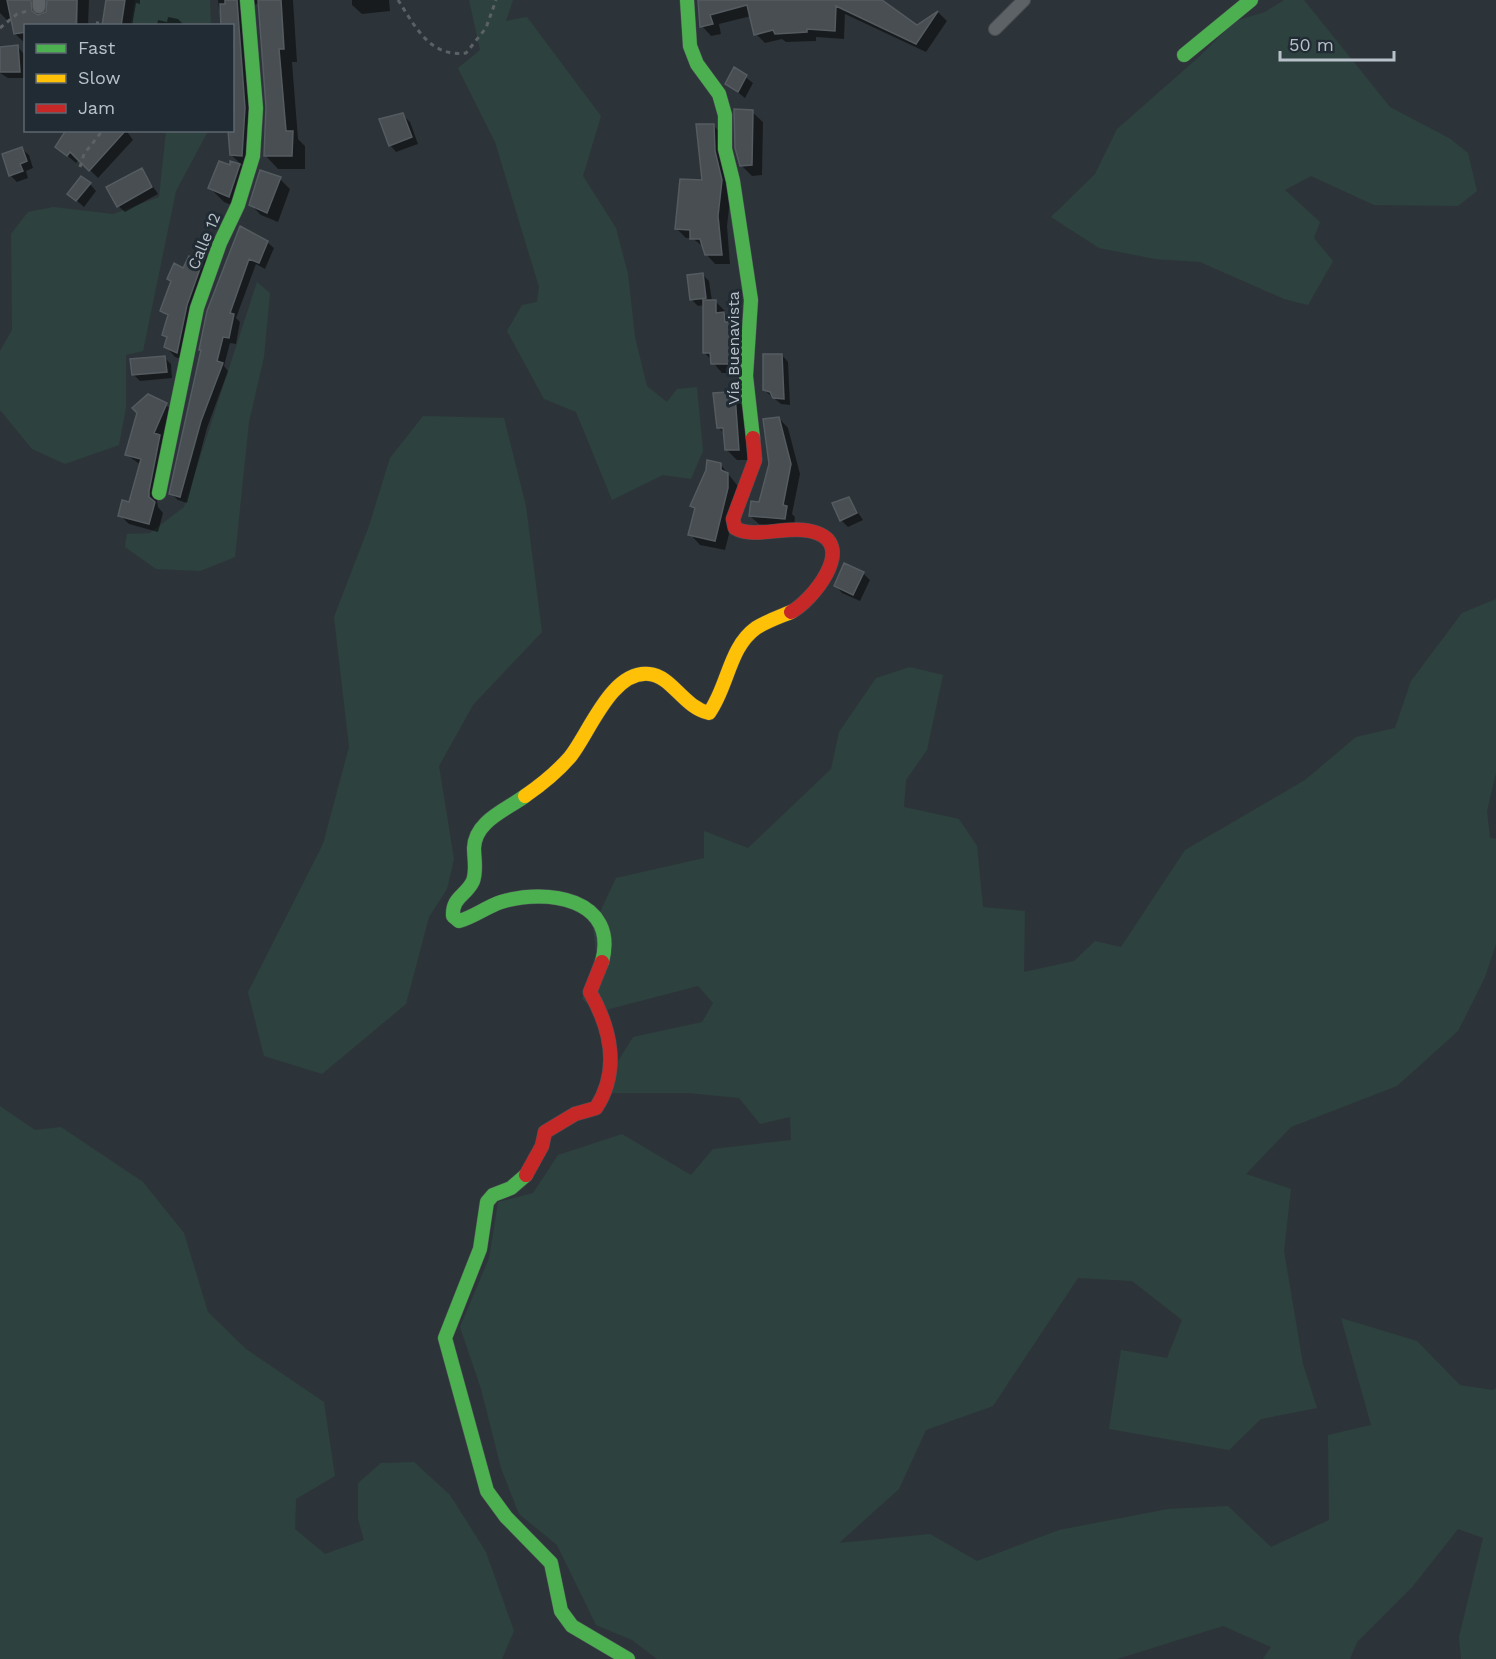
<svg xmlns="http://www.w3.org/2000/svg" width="1496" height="1659" viewBox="0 0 1496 1659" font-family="'Work Sans',sans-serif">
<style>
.green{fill:#2d413f}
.shadow{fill:#0007}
.building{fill:#484e52;stroke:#555c61;stroke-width:1.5}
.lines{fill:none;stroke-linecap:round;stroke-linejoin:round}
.street-casing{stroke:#4b5054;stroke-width:14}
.fast-casing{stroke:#4b5054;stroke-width:15}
.slow-casing{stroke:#4b5054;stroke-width:15}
.jam-casing{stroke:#4b5054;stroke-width:15}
.path{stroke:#5b6164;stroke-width:3;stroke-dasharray:4.5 4.5;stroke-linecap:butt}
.street{stroke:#5d6267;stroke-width:12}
.fast{stroke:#4caf50;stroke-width:14}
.slow{stroke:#ffc107;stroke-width:14}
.jam{stroke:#c62828;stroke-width:14}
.labels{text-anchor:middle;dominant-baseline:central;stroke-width:6;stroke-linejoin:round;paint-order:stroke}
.street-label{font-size:16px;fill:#b8c1c9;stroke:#212b33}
</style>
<rect width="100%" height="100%" fill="#2d3439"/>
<path class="green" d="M135,0H210L211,25H130Z
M469,0H513L506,21L527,17L601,116L583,176L616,228L628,274L635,337L647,386L667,402L677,389L697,387L703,451L691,479L663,475L612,500L576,412L544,399L507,331L522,305L537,302L539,287L495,142L458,68L480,50Z
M1284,0H1304L1390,107L1449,138L1468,153L1477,191L1458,206L1374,205L1311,176L1285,190L1320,222L1314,238L1333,261L1308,305L1284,299L1200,262L1155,259L1099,248L1051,217L1095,174L1117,129L1200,56L1235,21L1265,12Z
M166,131H208L176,191L143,351L126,355V408L119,445L65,464L32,449L0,410V351L12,330L11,234L28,212L53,207L113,214L159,197Z
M257,282L270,293L264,357L249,422L235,557L200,571L156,569L125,547L127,534L150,533L184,507Z
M423,416L504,418L526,506L542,632L473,705L439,766L454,859L447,889L429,917L406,1004L322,1074L264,1056L248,992L323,844L349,747L334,617L369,526L390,458Z
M1496,599V773L1487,811L1490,838L1496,839V944L1485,977L1458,1031L1397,1086L1291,1127L1246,1174L1291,1189L1284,1251L1303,1364L1317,1408L1261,1419L1229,1450L1109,1429L1121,1350L1167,1358L1182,1320L1132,1281L1078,1278L993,1406L926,1430L899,1489L839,1543L930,1534L977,1561L1059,1530L1168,1509L1228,1506L1271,1547L1329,1520L1328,1435L1371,1425L1341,1318L1417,1341L1460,1385L1493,1390L1496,1388V1659H1461L1459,1637L1483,1538L1458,1529L1413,1586L1357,1642L1350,1659H1263L1271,1647L1223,1626L1117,1659H657L632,1640L596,1625L557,1545L519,1514L501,1468L481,1389L460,1327L489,1258L498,1202L533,1193L558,1155L622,1134L691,1175L713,1149L791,1140L790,1117L760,1124L739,1098L688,1093H598L633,1037L702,1022L713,1003L698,986L598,1012L582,999L596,953L593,927L616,878L704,858V831L748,848L831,769L839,732L876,678L910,667L943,675L927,750L906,780L904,807L959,819L977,846L983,907L1025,911L1024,972L1074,961L1095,941L1121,947L1185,850L1305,780L1356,737L1395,728L1411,681L1462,613Z
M0,1106L35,1130L61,1127L143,1182L184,1233L208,1312L246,1349L324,1402L335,1476L296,1499L295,1529L325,1554L364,1540L358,1519V1483L381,1463L414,1462L450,1495L486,1552L514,1631L502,1659H0Z"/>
<path class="shadow" d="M0,0H43L42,21L26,26V44L15,34L13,21L9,22L0,13Z
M78,0H89L88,26H78Z
M107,0H140V4L136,3L132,26H103Z
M218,0H293L297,62H292L298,139L305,146V169H278L265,155L268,107L259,3L254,5L258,122L243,210L224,202L210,188L232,167L231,163L243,166L231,155L232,106H236L235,91H232V26L219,9Z
M352,0H389L390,11L362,14L352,5Z
M721,0H878L917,27L938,12L947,21L926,52L845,14L844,39L816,37V41L786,42L782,39L765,43L756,34L751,16L719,24L721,34L711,36L702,26Z
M168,17L178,19L185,26H157L158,20L167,22Z
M18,47L24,54L26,78H8L0,73V48Z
M735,69L753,83L745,98L727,84Z
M752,112L763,122L762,175L752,176L741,165Z
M403,115L410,122L418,144L396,152L390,145L380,120Z
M714,126L723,135L731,191L727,226L730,264H715L706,254L704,247L692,238H686L676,228L704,182Z
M68,130H126L133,140L98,178L79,159L76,163L57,147Z
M22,149L29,155L33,168L26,171L28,178L17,182L10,175Z
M142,170L158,194L125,212L118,206Z
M280,179L290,189L278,222L261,215L251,205Z
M90,184L96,191L84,207L69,194Z
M241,228L267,242L274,248L265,269L256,264L236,318L240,322L236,344L230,343L224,366L228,371L207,428L187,503L178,500L171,494Z
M205,254L214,263L187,361L175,357L166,347L168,339L164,335L169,318L161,311L172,283L168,279Z
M702,274L709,281L712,301L716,302L725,311V315L743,334L739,373H722L705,353V305L698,306L691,299Z
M782,355L788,362L790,405L781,404L764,390Z
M164,357L171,364L172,378L140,381L133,374Z
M727,393L745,407L749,460H737L726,449L725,434L718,427Z
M166,405L175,413L157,501L158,507L163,513L158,532L129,524L120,515L130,504L141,465L127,455Z
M779,418L788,428L800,474L792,514L795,517L794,528L760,525L750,516L760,504Z
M721,465L737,485L738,499L725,550L700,545L690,534L696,510L692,506Z
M849,499L863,520L848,527L841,520Z
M863,573L870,580L860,601L842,593L836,586Z"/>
<path class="building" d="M7,0H31L32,11L38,15L46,12L47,0H77L76,26H26V32L14,34Z
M106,0H125L121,26H102Z
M225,0H237L245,108L242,156L230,155L228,130H232L234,104L232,26H221L220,4H225Z
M258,0H281L284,49H279L286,131H293L292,156H264L266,107Z
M698,0H882L917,25L938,11L916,44L836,6L835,31L807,29V32L775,34L773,30L754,35L747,5L710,15L713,24L700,27Z
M18,45L20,72H0V47Z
M734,67L747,75L738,92L725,84Z
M734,109L753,110L752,165L740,166L735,148Z
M403,113L412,137L389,146L379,119Z
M696,124H714L715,151L722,180L718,216L722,255H705L700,239H690V230L675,229L680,179L702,180Z
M66,130H126L89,171L70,152L67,156L55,147Z
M22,147L27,161L20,164L23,171L9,176L2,154Z
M219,161L230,165V161L240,164L229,197L208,188Z
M142,168L152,187L117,207L106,187Z
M260,170L281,177L267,213L249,205Z
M81,176L91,183L76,201L67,194Z
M240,226L268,241L259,263L249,259L230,313L234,314L229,338L223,337L217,361L223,363L201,421L180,497L169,494L201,350H199L207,311Z
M199,249L206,252L187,305L177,353L164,347L167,337L162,335L168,315L160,311L171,281L167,279L174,263L183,268L189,256L195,259Z
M703,273L706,298L690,300L687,275Z
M703,300H716V313L724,312L725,322H734L733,354H730V364H711L710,353H703Z
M763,354H782L784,399L773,398L770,392L763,390Z
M165,356L167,372L132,375L130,359Z
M728,392L729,396L735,395L739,450H725L723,428H717L713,393Z
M148,394L167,403L154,433L160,435L149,491V497L155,502L149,524L118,516L122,500L129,502L141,459L125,455L137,413L132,408Z
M779,417L791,464L783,505L787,506L785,519L749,516L751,501L759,502L769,464L763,419Z
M707,460L721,463V470L728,473V488L715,541L688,535L695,508L690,506L706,470Z
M849,497L857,513L840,521L832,503Z
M844,563L864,572L853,595L834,586Z"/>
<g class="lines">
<g class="street-casing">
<path id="street" d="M39,7V0
M995,29L1024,0"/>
</g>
<g class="fast-casing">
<path id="fast" d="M687,0L690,46L697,64L719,94L725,115V149L733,181L751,300L746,376L753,438
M1184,55L1251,0
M159,493L197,308L220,243L238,205L253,156L256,108L247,0
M525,796C506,810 475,821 474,848C474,859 477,870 473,881C466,896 452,897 453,916L459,921C474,917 486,907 501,902C546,888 619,898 602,962
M526,1175L511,1188L493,1195L487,1202L480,1249L445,1338L487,1491L506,1517L551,1563L561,1611L572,1626L628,1659"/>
</g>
<g class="slow-casing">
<path id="slow" d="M525,796C541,785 557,772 570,757C589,734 611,670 649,674C672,676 683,707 709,713C728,687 729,647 756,628C767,621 779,617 791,612"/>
</g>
<g class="jam-casing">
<path id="jam" d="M753,438L755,460L733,519L735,528C755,540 792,523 817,533C856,547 812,601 791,612
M526,1175L542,1146L545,1132L575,1114L596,1108C620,1071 611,1029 590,992L602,962"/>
</g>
<path class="path" d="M398,0C415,26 430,58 466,53L486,28L496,0
M97,26L98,20
M0,28L17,14L27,11
M60,132L61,130
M80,167L84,154L103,130"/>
<use href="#street" class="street"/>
<use href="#fast" class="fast"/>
<use href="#slow" class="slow"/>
<use href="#jam" class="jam"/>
</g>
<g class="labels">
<g class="street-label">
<text transform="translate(204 241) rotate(-67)">Calle 12</text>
<text transform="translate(733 348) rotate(-90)">Vía Buenavista</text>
</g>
</g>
<rect x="24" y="24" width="210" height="108" fill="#212b33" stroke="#5d676f" stroke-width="1.5"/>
<rect x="36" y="44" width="30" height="9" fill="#4caf50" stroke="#5d676f" stroke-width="1.5"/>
<text x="78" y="54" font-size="18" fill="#b8c1c9">Fast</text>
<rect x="36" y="74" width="30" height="9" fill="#ffc107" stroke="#5d676f" stroke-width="1.5"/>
<text x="78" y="84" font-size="18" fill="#b8c1c9">Slow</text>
<rect x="36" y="104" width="30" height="9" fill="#c62828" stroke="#5d676f" stroke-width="1.5"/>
<text x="78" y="114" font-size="18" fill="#b8c1c9">Jam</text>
<path d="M1280 51v9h114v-9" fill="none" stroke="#b8c1c9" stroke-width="3"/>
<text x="1289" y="51" font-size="18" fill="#b8c1c9" stroke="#212b33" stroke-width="4.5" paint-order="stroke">50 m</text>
</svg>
